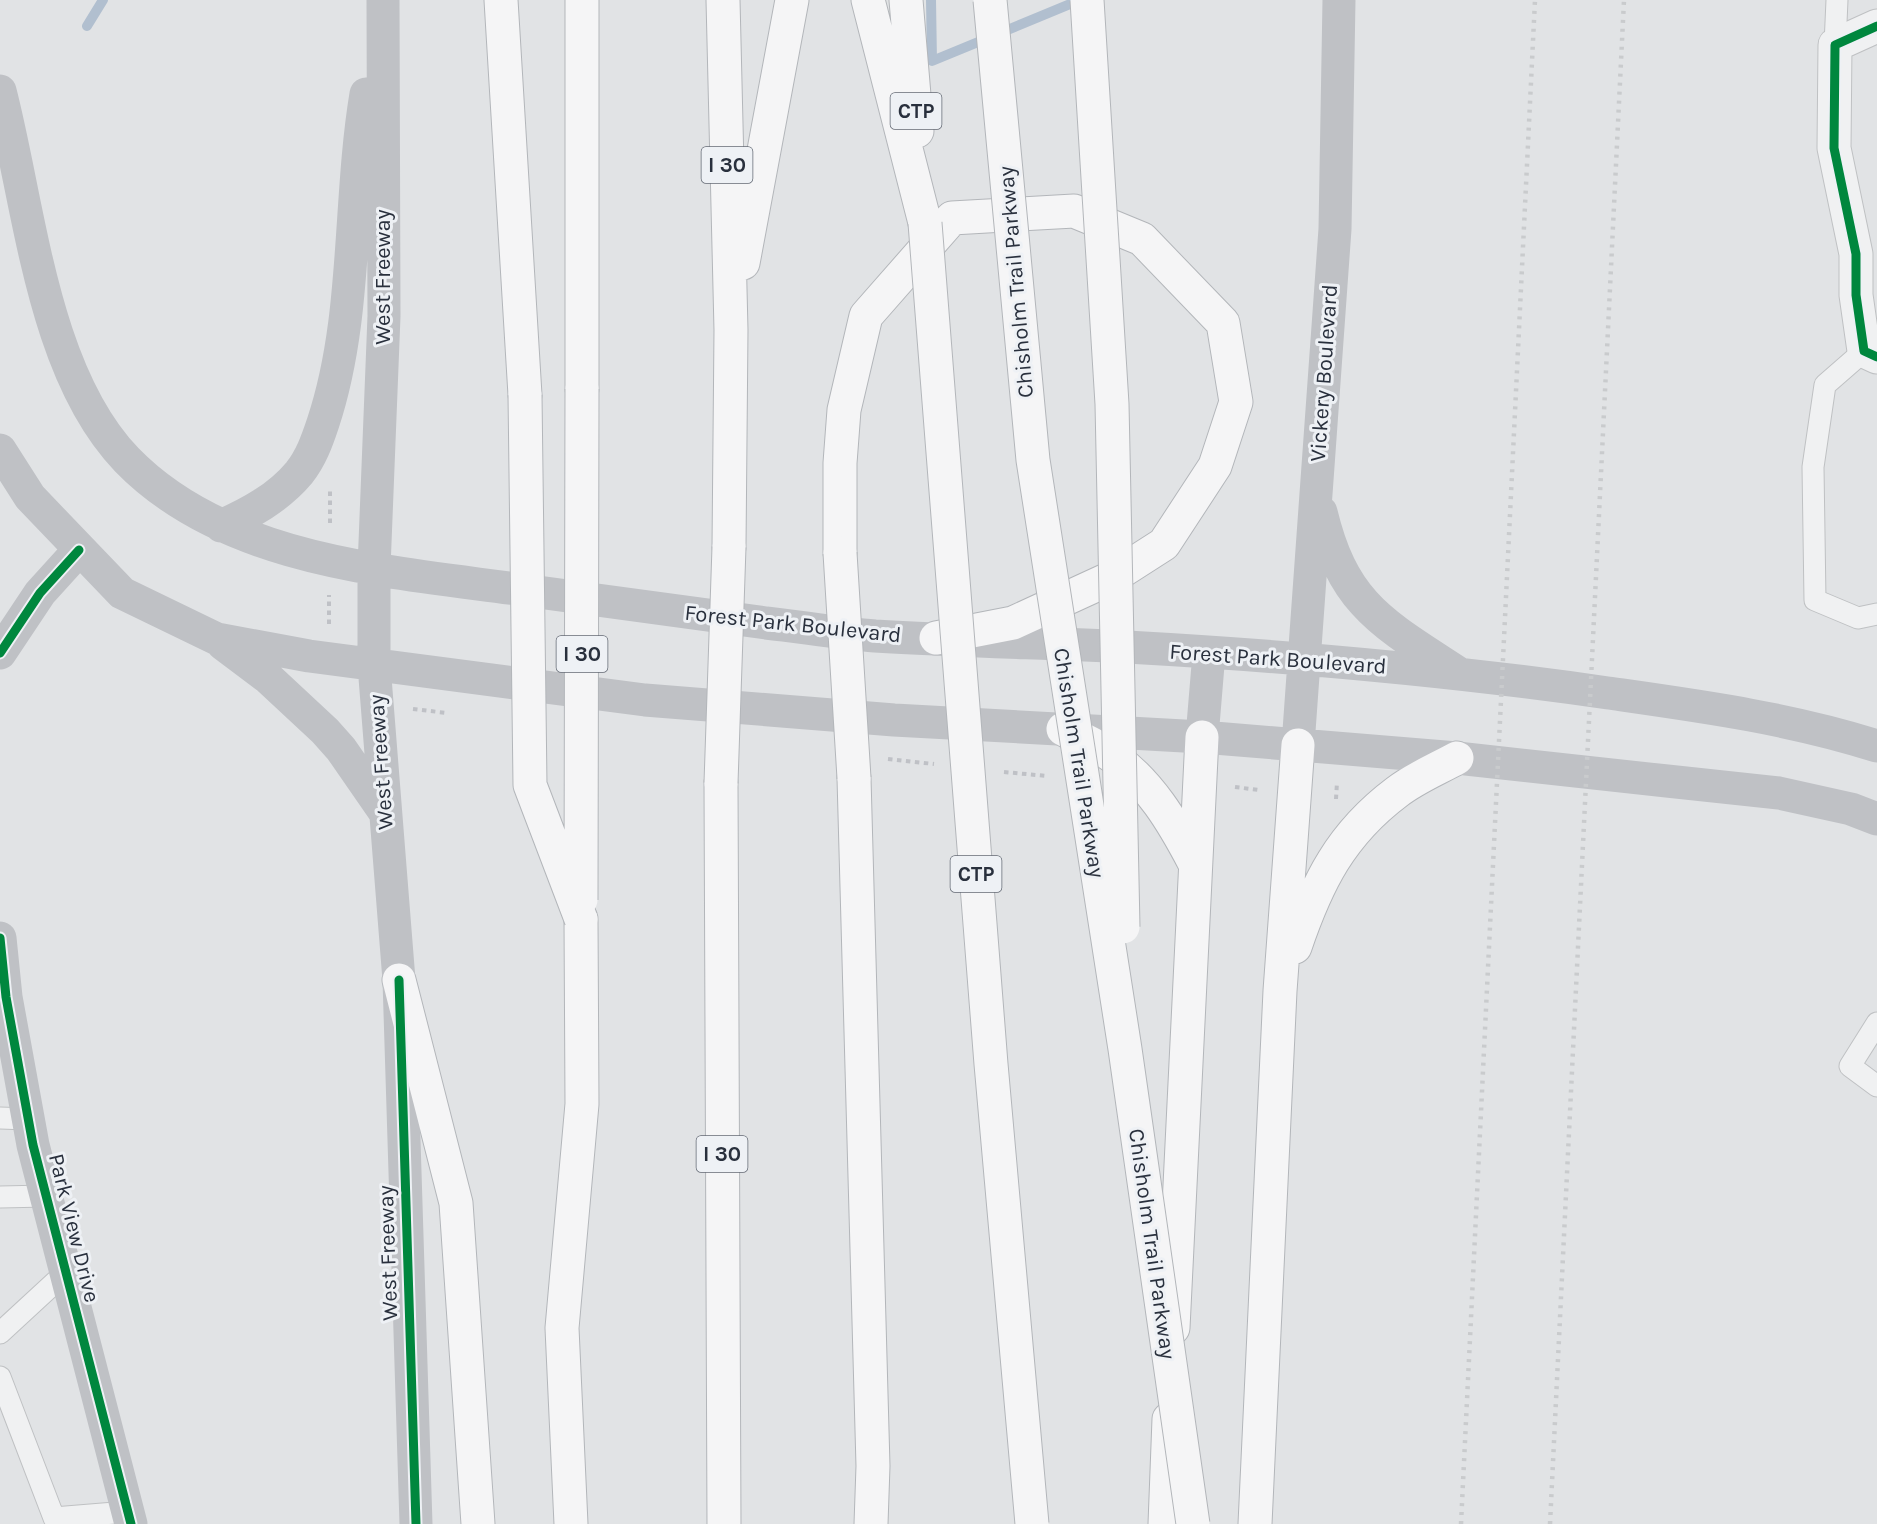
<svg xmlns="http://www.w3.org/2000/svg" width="1877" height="1524" viewBox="0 0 1877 1524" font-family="Karla,sans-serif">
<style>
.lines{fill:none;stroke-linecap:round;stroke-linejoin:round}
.stream{stroke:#b1bfcf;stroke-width:10}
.lane-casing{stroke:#bfc1c3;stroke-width:23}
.street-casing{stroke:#bfc1c3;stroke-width:35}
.highway-casing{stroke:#b3b6ba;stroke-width:35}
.path{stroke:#bfc1c6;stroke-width:4;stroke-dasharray:4.5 4.5;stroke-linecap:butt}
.lane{stroke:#f0f1f2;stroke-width:21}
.street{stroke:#f0f1f2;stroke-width:33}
.secondary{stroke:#bfc1c5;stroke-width:33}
.highway{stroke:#f5f5f6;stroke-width:33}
.rail{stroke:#c9cbcd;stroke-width:4.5;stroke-dasharray:3 6;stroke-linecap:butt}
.highway-bridge-casing{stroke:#b3b6ba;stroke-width:35;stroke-linecap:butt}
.highway-bridge{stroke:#f5f5f6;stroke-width:33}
.cycleway-casing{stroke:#eef1f5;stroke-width:13}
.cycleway{stroke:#00873e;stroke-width:9}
.labels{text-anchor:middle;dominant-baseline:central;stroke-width:6;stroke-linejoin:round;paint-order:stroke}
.shield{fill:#eef1f5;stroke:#646a74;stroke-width:1.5}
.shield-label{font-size:21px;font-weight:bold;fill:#29303d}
.street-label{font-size:22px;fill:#29303d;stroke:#eef1f5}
</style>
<rect width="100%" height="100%" fill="#e1e3e5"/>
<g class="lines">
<path class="stream" d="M931,0L932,61L1080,0
M87,26L103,0"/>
<g class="lane-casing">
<path id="lane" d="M1835,45L1837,0
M1864,351L1825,385L1813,467L1815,600L1858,618L1877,614
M1877,1023L1850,1066L1877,1086
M0,1118L28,1119
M0,1197L46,1196
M0,1333L65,1273
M0,1377L54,1518L127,1512"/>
</g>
<g class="street-casing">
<path id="street" d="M1877,26L1835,45L1834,148L1856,254V295L1864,351L1877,357"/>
</g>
<g class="highway-casing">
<path id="highway" d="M501,0L525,395
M582,0V389
M723,0L731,330L729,547
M868,0L925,223
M906,0L917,131
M743,263L792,0
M840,553V463L844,410L866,316L952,218L1074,211L1142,239L1223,323L1236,402L1215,466L1164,544L1111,578L1013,623L936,638
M1063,729C1079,738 1097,745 1112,756C1150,783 1173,822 1194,862
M854,778L873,1466L871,1524
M721,783L724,1524
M1295,947C1317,882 1341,834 1397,792C1415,778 1437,769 1457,758
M399,980L456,1203L478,1524
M1173,1328L1202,737
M571,1524L562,1328L582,1104L581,919
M1165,1524L1169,1419
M1255,1524L1280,991L1298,745"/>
</g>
<path class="path" d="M330,523V491
M329,624V595
M413,709L447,713
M888,759L934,764
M1004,772L1047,776
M1235,787L1259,790
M1336,799L1337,782"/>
<use href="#lane" class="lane"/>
<use href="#street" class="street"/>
<path class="secondary" d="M383,0L384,316L374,568V665L399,980L416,1524
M0,91C30,207 42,372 127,460C229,565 401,572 538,592C614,603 690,613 766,623C802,627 839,633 875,636C959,641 1043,643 1127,647C1288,656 1449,670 1608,693C1699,706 1789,718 1877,746
M0,450L30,497L122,593L217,639L309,656L645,700L894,720L1202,737L1457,758L1667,781L1779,793L1851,809L1877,819
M1321,512C1343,604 1382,623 1457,672
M221,526C250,513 278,498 299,473C311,458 317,441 323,423C358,318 348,202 366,94
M223,644L267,677L325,731L341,749L384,811
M0,653L40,593L79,550
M1202,737L1209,653
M1298,745L1335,229L1339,0
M0,938L6,997L33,1145L131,1524"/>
<use href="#highway" class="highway"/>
<path class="rail" d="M1461,1524L1535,0
M1550,1524L1624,0"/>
<g class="highway-bridge-casing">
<path id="highway-bridge" d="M990,0L1033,460L1125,1049L1193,1524
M1087,0L1112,404L1123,927
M925,223L991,1064L1032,1524
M525,395L530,785L581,919
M840,553L854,778
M721,783L729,547
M581,900L582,389"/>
</g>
<use href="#highway-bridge" class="highway-bridge"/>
<g class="cycleway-casing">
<path id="cycleway" d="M1877,26L1835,45L1834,148L1856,254V295L1864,351L1877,357
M0,653L40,593L79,550
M0,938L6,997L33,1145L131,1524
M399,980L416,1524"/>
</g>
<use href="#cycleway" class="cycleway"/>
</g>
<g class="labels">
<g class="shield">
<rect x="890.5" y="93" width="51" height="36" rx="4.5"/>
<rect x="701.5" y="147" width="51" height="36" rx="4.5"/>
<rect x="556.5" y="636" width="51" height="36" rx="4.5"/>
<rect x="950.5" y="856" width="51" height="36" rx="4.5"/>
<rect x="696.5" y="1136" width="51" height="36" rx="4.5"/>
</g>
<g class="shield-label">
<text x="916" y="111">CTP</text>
<text x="727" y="165">I 30</text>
<text x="582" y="654">I 30</text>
<text x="976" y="874">CTP</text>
<text x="722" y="1154">I 30</text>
</g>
<g class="street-label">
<text transform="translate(383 277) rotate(-90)">West Freeway</text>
<text transform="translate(1016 282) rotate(-95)">Chisholm Trail Parkway</text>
<text transform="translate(1324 373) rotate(-86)">Vickery Boulevard</text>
<text transform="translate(793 624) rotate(6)">Forest Park Boulevard</text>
<text transform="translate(1278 659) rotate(4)">Forest Park Boulevard</text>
<text transform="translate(381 762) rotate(-94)">West Freeway</text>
<text transform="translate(1079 763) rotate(81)">Chisholm Trail Parkway</text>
<text transform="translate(74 1228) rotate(76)">Park View Drive</text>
<text transform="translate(1152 1244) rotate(82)">Chisholm Trail Parkway</text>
<text transform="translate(388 1253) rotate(-92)">West Freeway</text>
</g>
</g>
</svg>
